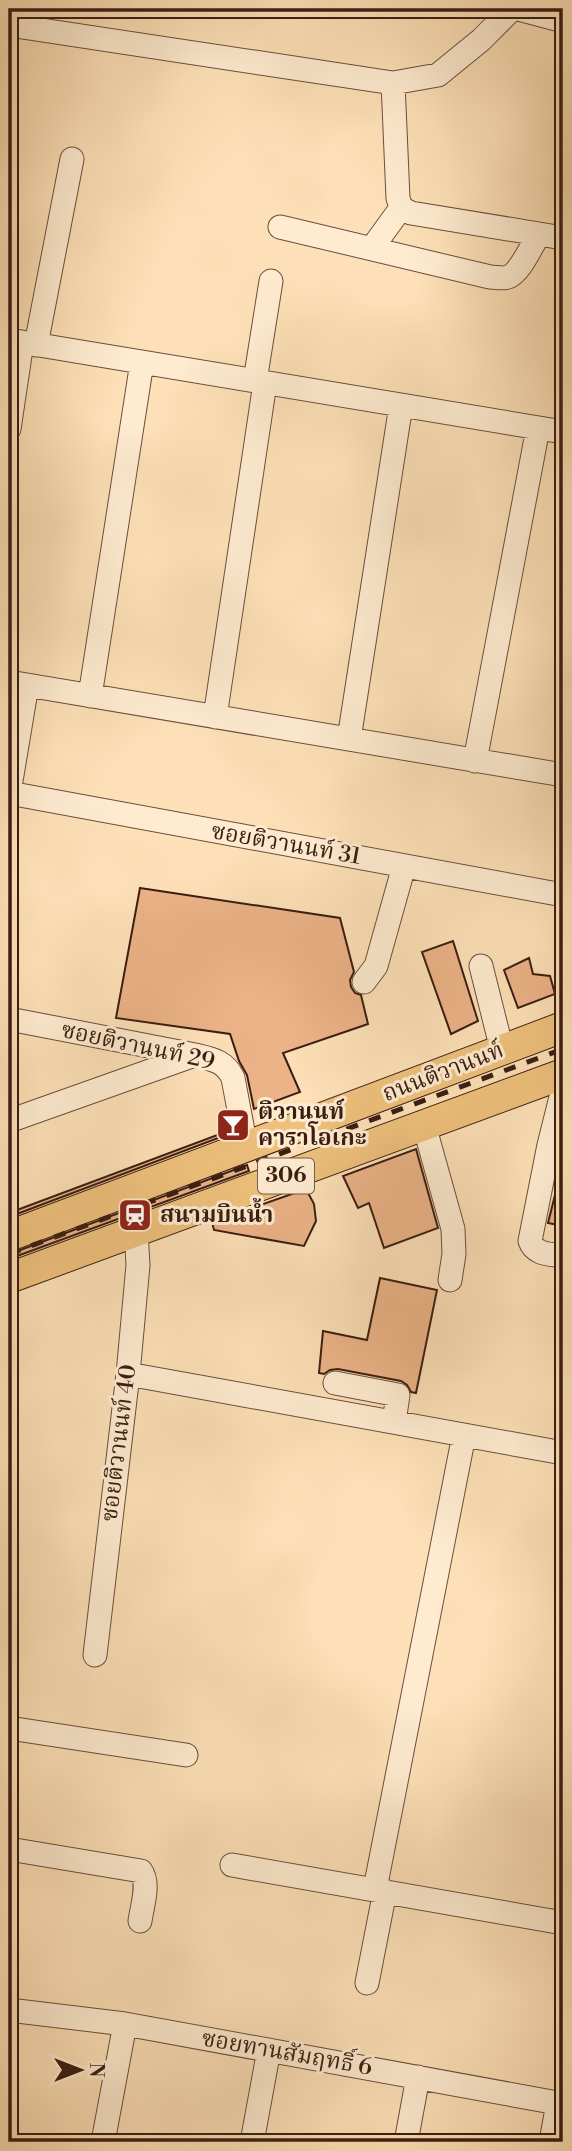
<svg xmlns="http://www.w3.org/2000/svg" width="572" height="2151" viewBox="0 0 572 2151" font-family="'Libre Bodoni','Noto Serif Thai',serif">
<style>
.building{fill:#ebb387;stroke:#3a1d12;stroke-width:2}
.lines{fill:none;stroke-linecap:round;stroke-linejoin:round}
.minor-casing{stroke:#6b4e3b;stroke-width:25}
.major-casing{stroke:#3a1d12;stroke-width:32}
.minor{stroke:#feebd0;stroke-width:23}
.major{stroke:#eec07c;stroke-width:30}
.rail{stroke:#3a1d12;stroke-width:5;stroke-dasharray:12 12;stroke-linecap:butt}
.labels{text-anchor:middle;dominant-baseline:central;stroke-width:6;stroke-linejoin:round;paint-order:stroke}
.shield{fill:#feebd0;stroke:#755b4b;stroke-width:2}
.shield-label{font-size:21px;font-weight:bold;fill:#3a1d12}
.street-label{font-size:23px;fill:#3a1d12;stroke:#feebd0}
.poi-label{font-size:23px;font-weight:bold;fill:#3a1d12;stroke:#feebd0;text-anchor:start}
</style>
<rect width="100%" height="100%" fill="#fde0b7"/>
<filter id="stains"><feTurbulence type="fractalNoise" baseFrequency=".00286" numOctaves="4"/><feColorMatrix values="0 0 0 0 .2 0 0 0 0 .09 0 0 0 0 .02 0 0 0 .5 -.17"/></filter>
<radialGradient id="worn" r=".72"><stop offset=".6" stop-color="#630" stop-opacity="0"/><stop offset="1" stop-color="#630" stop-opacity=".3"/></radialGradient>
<path class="building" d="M140,888L340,918L354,972L350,980L351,987L355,993L361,995L368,1024L283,1053L300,1092L254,1109L247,1075L239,1061L230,1034L116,1018Z
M453,941L478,1021L451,1034L422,952Z
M529,958L533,974L550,976L555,994L518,1008L504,970Z
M228,1131L229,1134L9,1217V1213Z
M416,1149L438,1228L384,1248L369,1203L358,1208L343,1176Z
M247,1165L249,1171L9,1259V1253L15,1252Z
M558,1183L563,1184V1226L548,1223Z
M306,1189L314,1204L316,1221L304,1246L214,1230L212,1222Z
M380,1278L437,1290L416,1393L411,1392L407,1385L401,1381L338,1369L330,1370L324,1374L319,1373L323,1331L367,1340Z"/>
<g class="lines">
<g class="minor-casing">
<path id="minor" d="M518,9L563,21
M9,25L393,83L438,75L481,40L512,9
M393,83L398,198L401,208L411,213L563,238
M280,227L490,277C496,277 503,279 508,277C520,273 532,245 539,234
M372,248L401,208
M9,340L563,432
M36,345L72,159
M255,381L271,281
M9,429L22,342
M9,682L563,775
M90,696L142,362
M215,717L265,383
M349,739L401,405
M475,761L538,428
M9,793L563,895
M9,793L27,685
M481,966L502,1050
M364,982L376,966L404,866
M9,1019L195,1055C212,1059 225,1061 233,1078L246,1147
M560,1075L562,1093L549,1145L530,1241C535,1255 550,1254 563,1256
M9,1121L192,1056
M424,1125L453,1229L454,1254L450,1280
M128,1374L563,1453
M335,1383L398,1395L394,1422
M95,1655L128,1374L138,1265L136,1231
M9,1728L186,1755
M9,1849L141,1871C150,1884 142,1906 140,1921
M232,1865L563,1923
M375,1889L464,1435
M367,1983L385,1891
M9,2010L125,2024L563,2104
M103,2142L125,2024
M252,2142L269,2050
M406,2142L418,2077
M551,2142L558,2103"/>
</g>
<g class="major-casing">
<path id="major" d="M9,1236L563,1027
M9,1278L563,1074"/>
</g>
<use href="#minor" class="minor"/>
<use href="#major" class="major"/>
<path class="rail" d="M9,1254L563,1049"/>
</g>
<defs>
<g id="bar-square" transform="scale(1.75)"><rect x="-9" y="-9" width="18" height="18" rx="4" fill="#8f2418" stroke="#feebd0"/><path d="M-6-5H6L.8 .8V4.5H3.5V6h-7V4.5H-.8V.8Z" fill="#fff"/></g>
<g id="station-square" transform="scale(1.75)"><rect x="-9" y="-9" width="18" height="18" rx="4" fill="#8f2418" stroke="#feebd0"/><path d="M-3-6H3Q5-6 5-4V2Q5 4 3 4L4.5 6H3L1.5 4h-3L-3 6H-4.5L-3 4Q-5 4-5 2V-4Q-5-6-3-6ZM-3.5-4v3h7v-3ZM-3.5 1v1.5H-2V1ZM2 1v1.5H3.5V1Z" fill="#fff"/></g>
</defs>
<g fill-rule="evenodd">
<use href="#bar-square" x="233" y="1125"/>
<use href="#station-square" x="135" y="1215"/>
</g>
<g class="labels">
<rect class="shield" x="258" y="1158.5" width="56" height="35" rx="5"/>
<g class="shield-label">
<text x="286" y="1176">306</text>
</g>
<g class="street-label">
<text transform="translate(286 844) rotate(10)">ซอยติวานนท์ 31</text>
<text transform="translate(138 1046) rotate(12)">ซอยติวานนท์ 29</text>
<text transform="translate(443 1072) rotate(-21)">ถนนติวานนท์</text>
<text transform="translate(119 1443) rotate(-83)">ซอยติวานนท์ 40</text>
<text transform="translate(287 2053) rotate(10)">ซอยทานสัมฤทธิ์ 6</text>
</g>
<g class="poi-label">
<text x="258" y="1112">ติวานนท์<tspan x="258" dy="26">คาราโอเกะ</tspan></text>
<text x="160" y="1215">สนามบินน้ำ</text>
</g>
</g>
<rect width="572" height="2151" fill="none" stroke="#fde0b7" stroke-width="35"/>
<rect x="10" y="10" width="551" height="2130" fill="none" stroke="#3a1d12" stroke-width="3.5"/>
<rect x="18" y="18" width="537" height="2116" fill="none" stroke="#3a1d12" stroke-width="2"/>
<g transform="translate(80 2070) rotate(90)" stroke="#feebd0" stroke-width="5" paint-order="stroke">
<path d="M0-5L12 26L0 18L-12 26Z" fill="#3a1d12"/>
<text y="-10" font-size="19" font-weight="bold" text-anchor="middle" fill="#3a1d12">N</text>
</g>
<rect width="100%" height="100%" filter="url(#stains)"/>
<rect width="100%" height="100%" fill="url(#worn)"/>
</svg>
